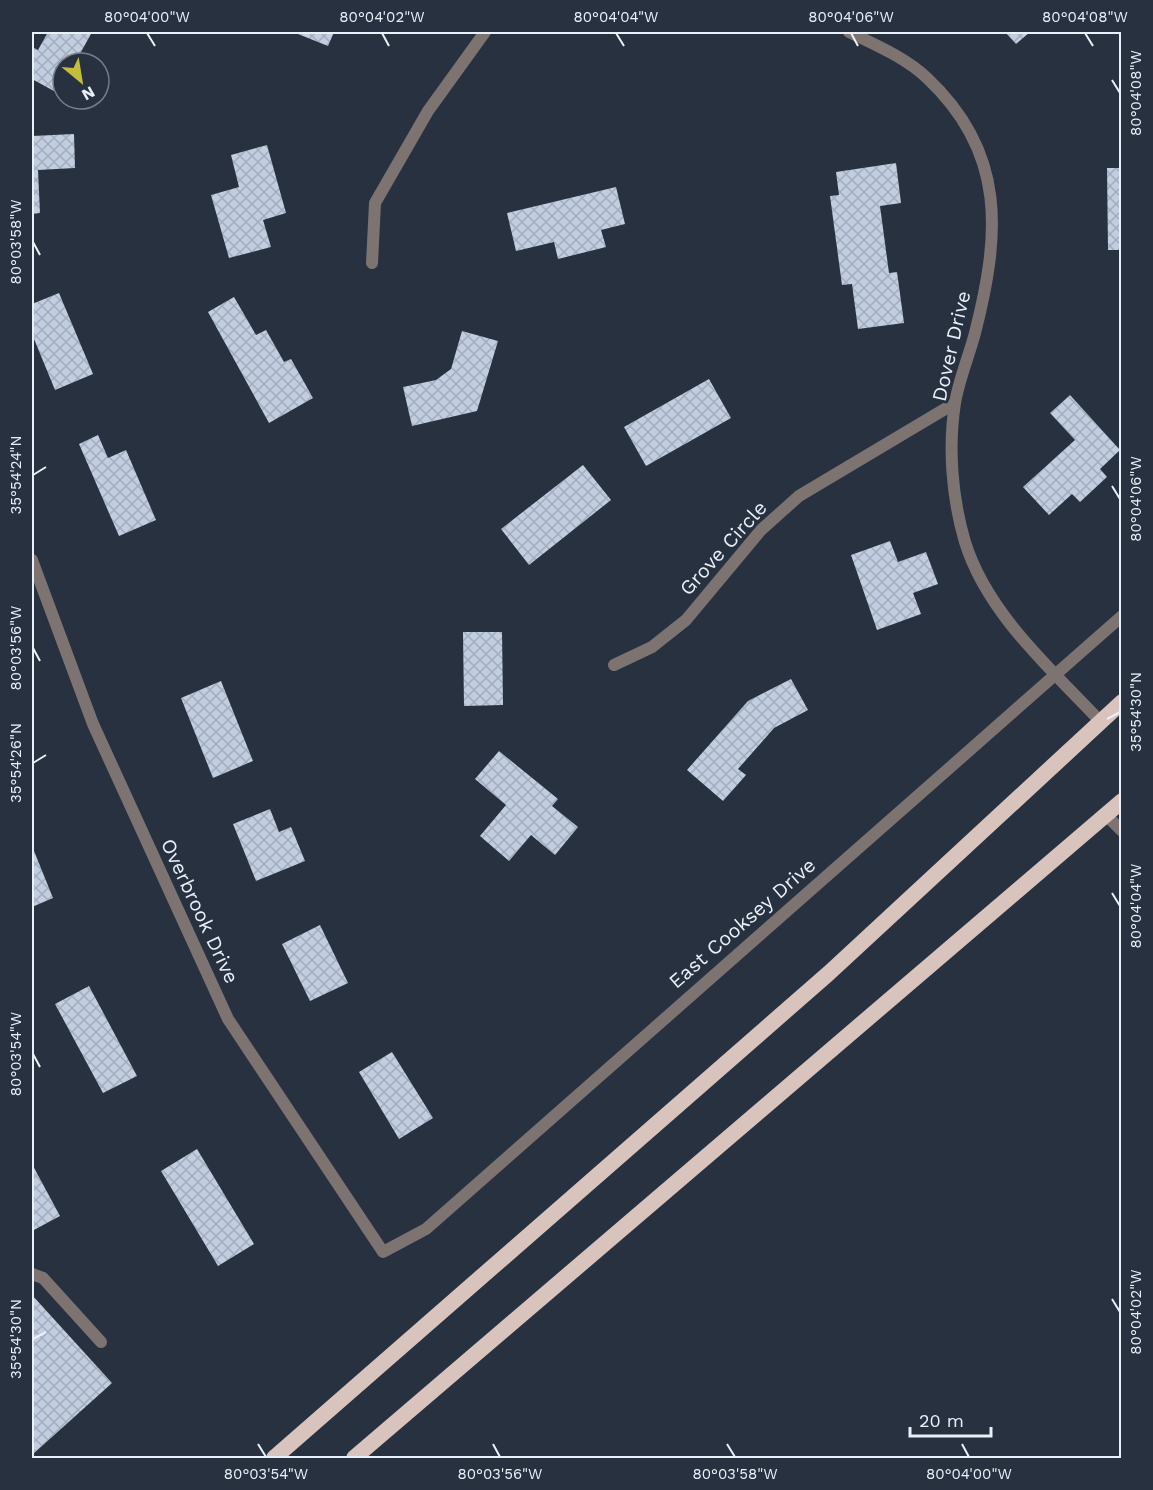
<svg xmlns="http://www.w3.org/2000/svg" width="1153" height="1490" viewBox="0 0 1153 1490" font-family="'Work Sans',sans-serif">
<style>
.building{fill:url(#building-cross-hatch)}
.lines{fill:none;stroke-linecap:round;stroke-linejoin:round}
.service{stroke:#7d7371;stroke-width:12}
.minor{stroke:#7d7371;stroke-width:12}
.trunk{stroke:#d9c3bd;stroke-width:16}
.ticks{fill:none;stroke:#eaf0fa;stroke-width:2}
.labels{text-anchor:middle;dominant-baseline:central;stroke-width:6;stroke-linejoin:round;paint-order:stroke}
.street-label{font-size:20px;fill:#eaf0fa;stroke:#27313f}
.neatline{fill:none;stroke:#eaf0fa;stroke-width:2}
.ticks-label{font-size:15px;text-anchor:middle;fill:#eaf0fa}
</style>
<defs>
<pattern id="building-cross-hatch" width="8" height="8" patternUnits="userSpaceOnUse" patternTransform="scale(1.5)"><rect width="8" height="8" fill="#c1cde0"/><path d="M0 0l8 8M0 8l8-8" fill="none" stroke="#a2acbb"/></pattern>
</defs>
<rect width="100%" height="100%" fill="#27313f"/>
<path class="building" d="M48,32H92L75,63H63V96L32,79V47L38,50Z
M293,32H334L328,46Z
M1005,32H1030L1016,44Z
M74,134L75,168L38,170L40,213L32,214V136Z
M267,145L286,213L263,220L271,247L229,258L211,195L239,187L231,155Z
M896,163L901,203L880,206L889,273L897,272L904,323L858,329L852,284L842,285L830,196L839,195L836,172Z
M1107,168H1122V250H1108Z
M616,187L625,224L601,230L606,247L558,259L554,242L516,251L507,213Z
M59,293L93,374L55,390L32,334V304Z
M234,297L256,335L266,330L284,362L291,359L313,398L269,423L208,312Z
M462,331L498,341L477,411L412,426L403,387L436,380L451,369Z
M709,379L731,418L646,466L624,427Z
M1070,395L1120,450L1100,469L1107,477L1080,502L1072,494L1049,515L1023,487L1075,440L1050,413Z
M98,435L108,458L126,450L156,520L119,536L79,444Z
M583,465L611,500L529,565L501,529Z
M890,541L898,562L926,552L938,584L913,593L921,614L877,630L851,555Z
M463,632H502L503,705L464,706Z
M791,679L808,710L774,728L738,769L746,775L723,801L687,770L748,701Z
M221,681L253,761L213,778L181,698Z
M499,751L558,799L552,806L578,827L555,855L531,835L509,861L480,836L506,805L475,779Z
M270,809L279,832L291,827L305,861L256,881L233,824Z
M32,846L53,898L32,907Z
M320,925L348,983L310,1001L282,944Z
M89,986L137,1076L103,1093L55,1004Z
M392,1052L433,1118L399,1139L359,1072Z
M197,1149L254,1244L218,1266L161,1171Z
M32,1164L60,1216L32,1231Z
M32,1295L112,1383L32,1455Z"/>
<g class="lines">
<path class="service" d="M32,1274L43,1278L101,1342"/>
<path class="minor" d="M849,32C875,45 905,57 927,78C1007,153 1000,235 975,333C969,356 959,379 955,403C948,448 952,498 965,542C987,613 1050,668 1100,721
M372,263L375,203L428,111L485,32
M32,560L93,724L228,1019L383,1252L426,1229L1122,616
M614,665L652,647L686,620L761,530L799,496L955,403
M1106,815L1122,831"/>
<path class="trunk" d="M274,1458L829,973L1122,702
M354,1458L1122,801"/>
</g>
<path class="ticks" d="M147,33L155,46M382,33L389,46M616,33L624,46M851,33L858,46M1085,33L1093,46M1112,80L1120,93M33,242L40,255M33,475L46,467M1112,486L1120,499M33,648L40,661M1107,719L1120,712M33,763L46,755M1112,893L1120,906M33,1054L40,1067M1112,1299L1120,1312M33,1339L46,1332M258,1444L266,1457M493,1444L500,1457M727,1444L735,1457M962,1444L969,1457"/>
<g class="labels">
<g class="street-label">
<text transform="translate(951 346) rotate(-77)">Dover Drive</text>
<text transform="translate(723 548) rotate(-48)">Grove Circle</text>
<text transform="translate(200 911) rotate(65)">Overbrook Drive</text>
<text transform="translate(742 923) rotate(-41)">East Cooksey Drive</text>
</g>
</g>
<rect width="1153" height="1490" fill="none" stroke="#27313f" stroke-width="66"/>
<g transform="translate(81 81) rotate(150)"><circle r="28" fill="#27313f" stroke="#757d8a" stroke-width="1.5"/>
<path d="M0-4.5L10 22L0 15L-10 22Z" fill="#c3bd3e"/>
<text y="-9" font-size="16" font-weight="bold" text-anchor="middle" fill="#eaf0fa">N</text>
</g>
<path d="M910 1427v9h81v-9" fill="none" stroke="#eaf0fa" stroke-width="3"/>
<text x="919" y="1427" font-size="18" fill="#eaf0fa" stroke="#27313f" stroke-width="4.5" paint-order="stroke">20 m</text>
<rect x="33" y="33" width="1087" height="1424" class="neatline"/>
<g class="ticks-label">
<text x="147" y="22">80°04'00"W</text>
<text x="382" y="22">80°04'02"W</text>
<text x="616" y="22">80°04'04"W</text>
<text x="851" y="22">80°04'06"W</text>
<text x="1085" y="22">80°04'08"W</text>
<text transform="translate(1136 93) rotate(-90)" y="5">80°04'08"W</text>
<text transform="translate(16 242) rotate(-90)" y="5">80°03'58"W</text>
<text transform="translate(16 475) rotate(-90)" y="5">35°54'24"N</text>
<text transform="translate(1136 499) rotate(-90)" y="5">80°04'06"W</text>
<text transform="translate(16 648) rotate(-90)" y="5">80°03'56"W</text>
<text transform="translate(1136 712) rotate(-90)" y="5">35°54'30"N</text>
<text transform="translate(16 763) rotate(-90)" y="5">35°54'26"N</text>
<text transform="translate(1136 906) rotate(-90)" y="5">80°04'04"W</text>
<text transform="translate(16 1054) rotate(-90)" y="5">80°03'54"W</text>
<text transform="translate(1136 1312) rotate(-90)" y="5">80°04'02"W</text>
<text transform="translate(16 1339) rotate(-90)" y="5">35°54'30"N</text>
<text x="266" y="1479">80°03'54"W</text>
<text x="500" y="1479">80°03'56"W</text>
<text x="735" y="1479">80°03'58"W</text>
<text x="969" y="1479">80°04'00"W</text>
</g>
</svg>
